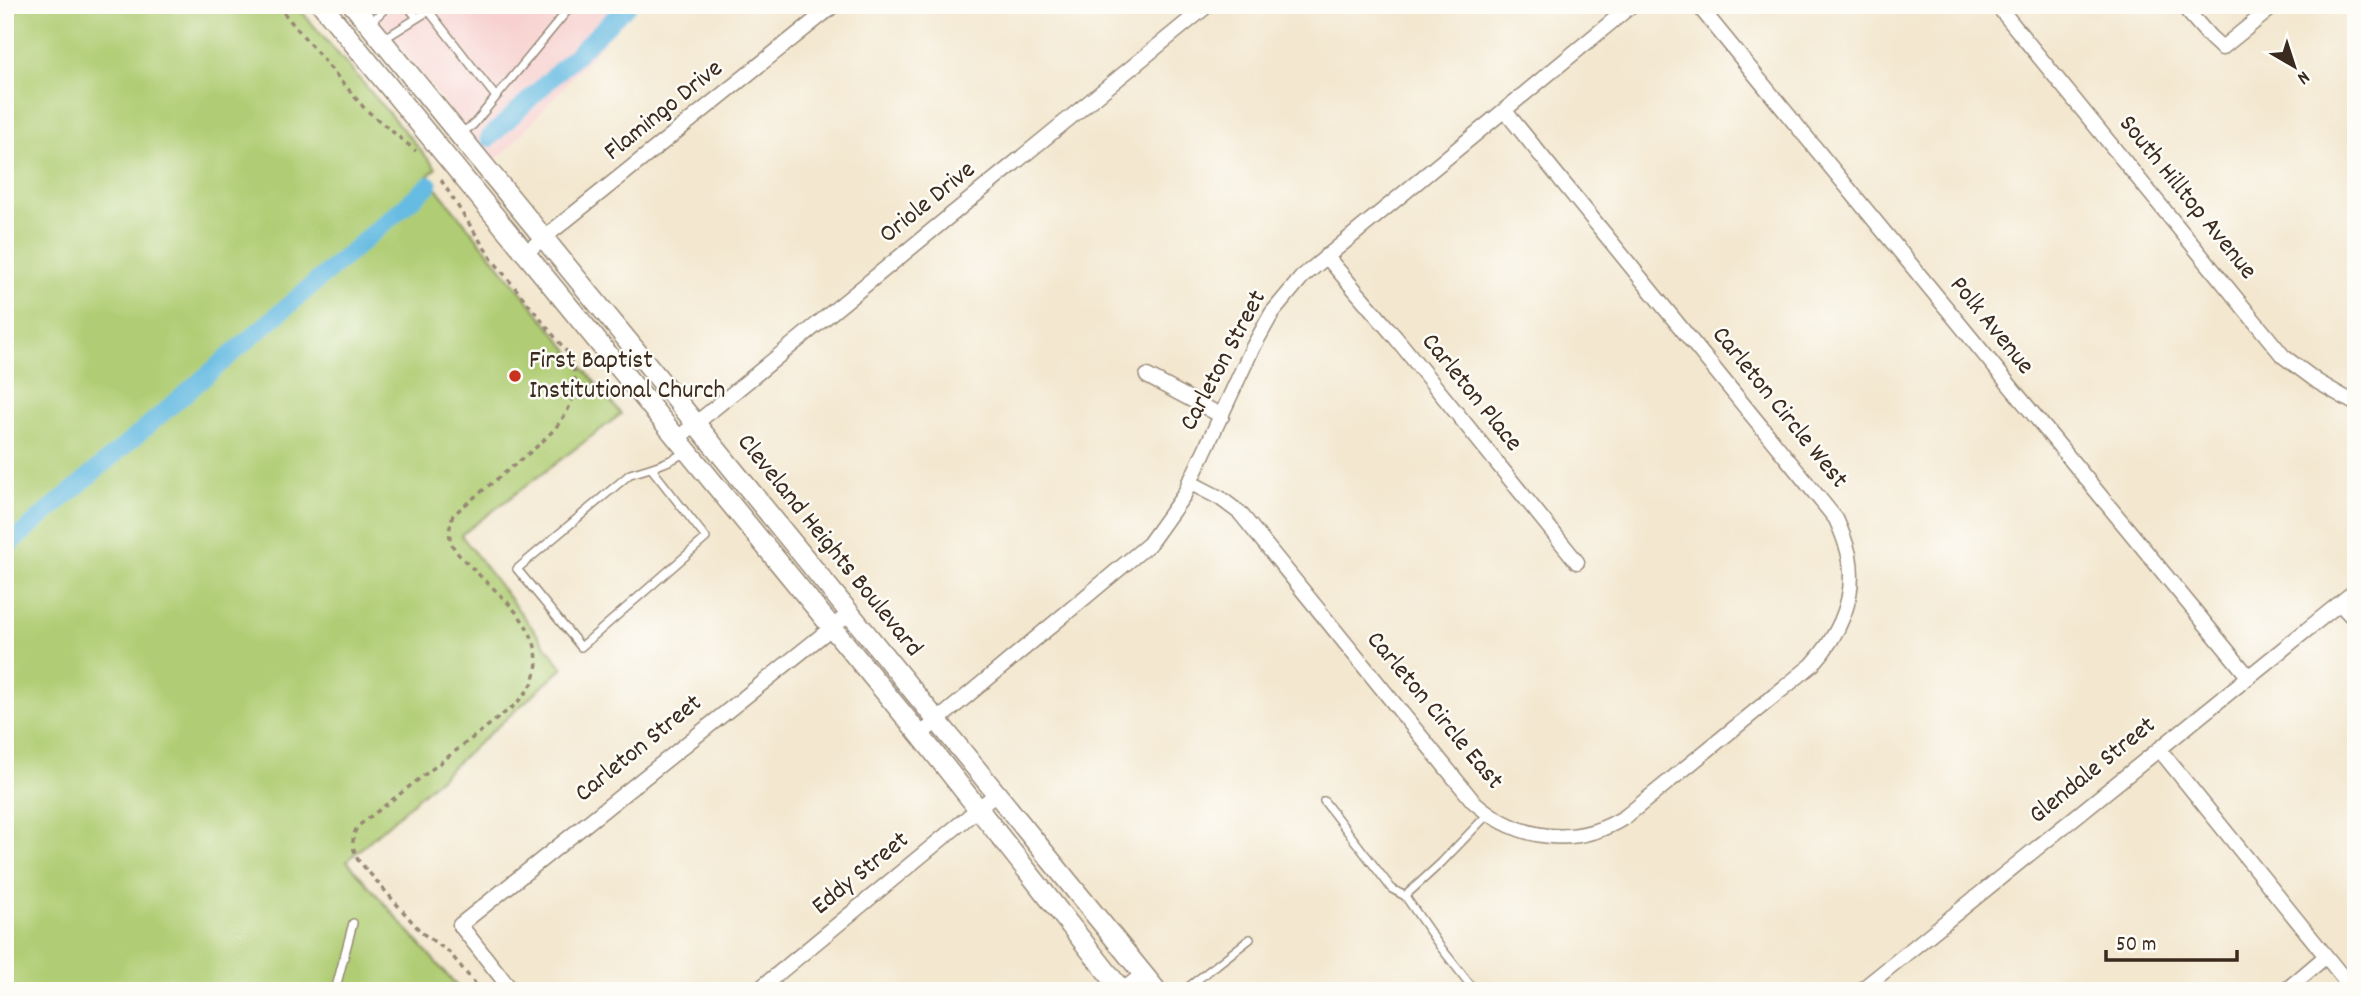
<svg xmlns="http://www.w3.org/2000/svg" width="2361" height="996" viewBox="0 0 2361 996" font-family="Dekko,sans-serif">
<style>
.built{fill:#f7d0cf}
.green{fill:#b0cd74;stroke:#767c49;stroke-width:2}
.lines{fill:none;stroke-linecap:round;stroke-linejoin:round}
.canal{stroke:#66bbe2;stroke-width:18}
.service-casing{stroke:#978876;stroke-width:10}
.minor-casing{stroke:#978876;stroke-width:17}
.tertiary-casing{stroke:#978876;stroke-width:22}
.path{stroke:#978876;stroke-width:3.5;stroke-dasharray:5 5;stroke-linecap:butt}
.service{stroke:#fff;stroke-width:7}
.minor{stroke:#fff;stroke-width:14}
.tertiary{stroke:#fff;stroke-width:19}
.poi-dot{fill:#c8321e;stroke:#fdfcf7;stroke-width:2.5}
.labels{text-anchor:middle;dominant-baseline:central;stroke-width:5;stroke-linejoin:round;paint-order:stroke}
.street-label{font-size:26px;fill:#3b2a1e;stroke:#fdfcf7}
.poi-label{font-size:26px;fill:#3b2a1e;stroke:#fdfcf7;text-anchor:start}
</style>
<rect width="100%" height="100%" fill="#fdfcf7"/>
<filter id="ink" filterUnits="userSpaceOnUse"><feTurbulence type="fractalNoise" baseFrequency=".0143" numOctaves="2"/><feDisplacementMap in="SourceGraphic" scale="14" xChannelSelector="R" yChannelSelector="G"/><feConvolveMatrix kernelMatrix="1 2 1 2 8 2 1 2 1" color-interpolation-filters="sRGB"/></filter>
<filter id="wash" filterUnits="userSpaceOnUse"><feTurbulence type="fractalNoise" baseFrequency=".00686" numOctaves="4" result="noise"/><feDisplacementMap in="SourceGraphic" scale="28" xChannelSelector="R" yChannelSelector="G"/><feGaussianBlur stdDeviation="1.57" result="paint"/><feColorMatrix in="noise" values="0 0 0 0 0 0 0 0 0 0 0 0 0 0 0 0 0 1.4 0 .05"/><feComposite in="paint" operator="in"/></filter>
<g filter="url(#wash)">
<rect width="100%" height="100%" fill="#f3e7cf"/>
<path class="built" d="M365,5H637L510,147L492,162Z"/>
<path class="green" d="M5,5H296L436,168L427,177L621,414L461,535L563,668L347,861L461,991H5Z"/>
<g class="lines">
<path class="canal" d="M489,138L628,5
M5,548L429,185"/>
</g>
</g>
<g filter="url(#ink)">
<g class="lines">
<g class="service-casing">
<path id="service" d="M407,5L416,17
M428,10L496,97
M369,24L389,5
M382,40L438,5
M459,134L473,125L572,5
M651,468L706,538L581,647L517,569L630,474C651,468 669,463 687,451
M1324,801L1392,889L1405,896
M335,991L353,923
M1183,991L1250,939
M1475,991L1439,945L1405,896L1441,863L1488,814"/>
</g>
<g class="minor-casing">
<path id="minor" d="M1698,5L2248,676
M1997,5L2283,356L2318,382L2356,404
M2182,5L2210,37L2222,48L2275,5
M525,253L834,5
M1326,256L1396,338L1577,562
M1147,376L1222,416
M678,438L1208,5
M1189,482L1220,498L1240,513L1473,801C1517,840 1574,849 1625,817L1812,665C1839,635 1857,597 1849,555C1846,543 1841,530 1836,519L1505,111
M2340,604L2356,621
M920,735L1149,544L1184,495L1252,349L1272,313L1302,277L1632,5
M2159,749L2354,991
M512,991L460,925L850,613
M757,991L996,794
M1122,991L1143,974
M1860,991L2356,590
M2285,991L2325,957"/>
</g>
<g class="tertiary-casing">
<path id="tertiary" d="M322,5L920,735L1122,991
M353,5L696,424L1157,991"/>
</g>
<path class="path" d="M277,5L365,109L416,151
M441,180L491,258L567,352C594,403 547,439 512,467C492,483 472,499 453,515C450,524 448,533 451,542C455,554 467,562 475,571C505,600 552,636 532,684C528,691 520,699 515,705L357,827C351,840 352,847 358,860L422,933L449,952L481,991"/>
<use href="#service" class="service"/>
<use href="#minor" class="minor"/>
<use href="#tertiary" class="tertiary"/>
</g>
</g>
<circle class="poi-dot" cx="515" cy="376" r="7"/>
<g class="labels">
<g class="street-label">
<text transform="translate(664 111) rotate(-39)">Flamingo Drive</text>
<text transform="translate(2187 198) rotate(51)">South Hilltop Avenue</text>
<text transform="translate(928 203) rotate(-39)">Oriole Drive</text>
<text transform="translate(1991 326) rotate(51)">Polk Avenue</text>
<text transform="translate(1224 361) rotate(-62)">Carleton Street</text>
<text transform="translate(1471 393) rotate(51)">Carleton Place</text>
<text transform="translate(1779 408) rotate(51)">Carleton Circle West</text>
<text transform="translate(829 546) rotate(51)">Cleveland Heights Boulevard</text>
<text transform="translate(1434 711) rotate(50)">Carleton Circle East</text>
<text transform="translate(639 749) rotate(-39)">Carleton Street</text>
<text transform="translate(2093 771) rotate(-39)">Glendale Street</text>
<text transform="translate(861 874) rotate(-39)">Eddy Street</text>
</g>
<g class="poi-label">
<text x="529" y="361">First Baptist<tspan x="529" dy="30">Institutional Church</tspan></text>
</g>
</g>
<rect width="2361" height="996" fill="none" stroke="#fdfcf7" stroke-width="28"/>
<g transform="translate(2294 66) rotate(141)" stroke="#fdfcf7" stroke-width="5" paint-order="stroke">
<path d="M0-5L12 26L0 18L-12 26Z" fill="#3b2a1e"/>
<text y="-10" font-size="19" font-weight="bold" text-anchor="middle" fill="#3b2a1e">N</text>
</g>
<path d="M2106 950v10h131v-10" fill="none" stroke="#3b2a1e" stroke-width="3.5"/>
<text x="2116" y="950" font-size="21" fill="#3b2a1e" stroke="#fdfcf7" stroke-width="5" paint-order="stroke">50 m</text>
</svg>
